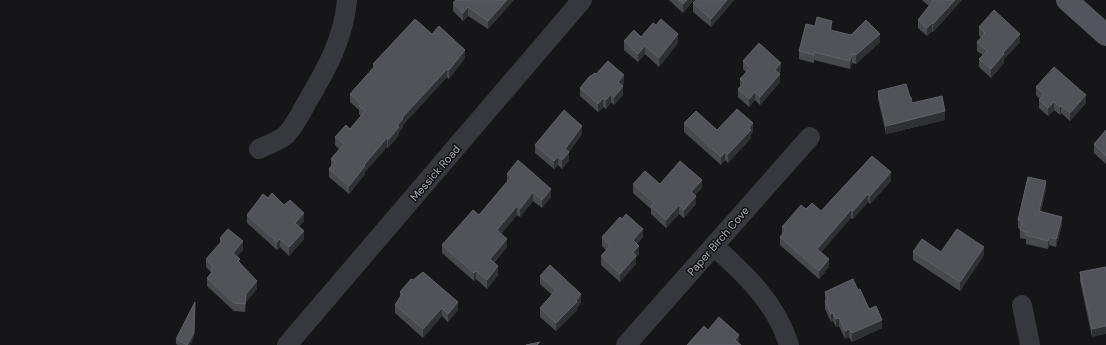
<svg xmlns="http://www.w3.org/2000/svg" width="1106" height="345" viewBox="0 0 1106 345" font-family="'DM Sans',sans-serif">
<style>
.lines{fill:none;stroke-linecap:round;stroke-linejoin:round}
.minor{stroke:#37383d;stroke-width:20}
.major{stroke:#53555c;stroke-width:22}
.wall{fill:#47494d}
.shaded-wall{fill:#2f3033}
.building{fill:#525359;stroke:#5f6168}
.labels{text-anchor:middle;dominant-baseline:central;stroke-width:3;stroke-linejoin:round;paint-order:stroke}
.street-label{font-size:11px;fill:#a8adb8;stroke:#111113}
</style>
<rect width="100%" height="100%" fill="#161618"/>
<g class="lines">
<path class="minor" d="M259,149C267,145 279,141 286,135C295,125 301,113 307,102C326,70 344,38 347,0
M714,246C746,275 776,303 789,345
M1022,305L1030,345
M287,345L582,0
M626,345L810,137"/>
<path class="major" d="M1067,0L1106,35"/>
</g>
<path class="wall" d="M456,0H514L488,29L468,16L463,21L453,11V3Z
M669,0H694L683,13Z
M696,0H734L711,27L693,12V3Z
M922,0H962L933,32L932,31L927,36L918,28V20L929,6Z
M979,27L1020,42L1004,59V63L991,78L979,67V59L983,55L977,51V42L981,38L979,35Z
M832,30L880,42L856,64L852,63L850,69L814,60V63L799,59V51Z
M432,34L465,58L449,79L447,77L403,125V127L399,132V135L388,148L387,147L365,172V174L349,194L329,177V169L331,167V159L339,149L335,145V137L350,129L361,116L359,114V110L350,102V94L373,68V64Z
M641,37L678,43L659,67L645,54L638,62L624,50V41Z
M743,61L781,71L779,73L780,82L760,105L755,100L749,107L738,97V89L740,87V79L746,72L743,69Z
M596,74L624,83L622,85L623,95L614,105L611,102L606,109L603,107L598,112L580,96V88Z
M1036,87L1086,103L1070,121L1061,113L1060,115L1054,110L1048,116L1039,108V100L1040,99L1036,95Z
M878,91L910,97L912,103L945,120L886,134L878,99Z
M684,123L717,130L753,132L751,134V138L728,163L725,160L721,165L684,132Z
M1106,130V164L1094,153V144Z
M582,134L569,152V160L562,169L558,165L554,169L535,153V145Z
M507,174L551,197L542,208L533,201L520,217L517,215L501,234L507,247L494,263L498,275L487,289L476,279L474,281L442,253V245L479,215L507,182Z
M891,181L870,204L868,202L853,219L851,218L821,252L829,267L819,279L780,245V237L782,235V227L806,209L821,211Z
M633,184H660L702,188L695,195L696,204L684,218L679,214L666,228L651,214V209L633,193Z
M1046,189L1041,211L1062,225L1056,247L1049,245L1048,249L1026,244V239L1020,238V229L1018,228V220Z
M268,198L284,205L304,221L299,226L304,239L289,256L280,247L277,250L247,223V215Z
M602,237H643L637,244L639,254L636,257V264L620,282L601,265V256L606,250L602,246Z
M220,238L243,250L237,256L240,263L257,289L246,302L245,312L234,311L207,286V278L211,274V272L206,267V259L220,243Z
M913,252H941L984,255L960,291L913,260Z
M1106,267L1092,337L1080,281V272Z
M540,276L581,302L577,308V310L556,331L540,317V308L552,295L540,284Z
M858,290L882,328L852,342L849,337L845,339L839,326L836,327L833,321L831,322L825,309V292Z
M400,292L458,310L448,322L442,316L423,338L395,313V305L400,297Z
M194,337L190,345H178L176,344V339Z"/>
<path class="shaded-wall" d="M507,0H514L488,29V21Z
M687,0H694L683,13V4Z
M727,0H734L711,27V19Z
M955,0H962L933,32V24Z
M468,7V16L463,21V13Z
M832,21V29L830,38V30Z
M932,23V31L927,36V28Z
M678,34V43L659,67V58Z
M880,34V42L856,64V55Z
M1020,34V42L1004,59V63L991,78V69L1003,53Z
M645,46V54L638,62V54Z
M465,50V58L449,79V70Z
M852,54V63L850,69V61Z
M781,63V71L775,78V70Z
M447,69V77L403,125V127L399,132V135L388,148V140L402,118Z
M780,74V82L760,105V97Z
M624,75V83L618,90V82Z
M623,86V95L614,105V97Z
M755,92V100L749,107V99Z
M611,94V102L606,109V100Z
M1086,95V103L1070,121V113Z
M603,98V107L598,112V104Z
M1054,102V110L1048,116V108Z
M1061,105V113L1060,115V107Z
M945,111V120L886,134V126Z
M753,123V132L751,134V138L728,163V154Z
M582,126V134L569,152V160L562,169V160L565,149Z
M387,138V147L365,172V174L349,194V186L364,165Z
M725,152V160L721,165V157Z
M558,157V165L554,169V161Z
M891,172V181L870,204V196Z
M702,180V188L691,200V192Z
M1046,181V189L1039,219V211Z
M551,189V197L542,208V200Z
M533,192V201L520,217V209Z
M868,194V202L853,219V211Z
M696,196V204L684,218V210Z
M679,205V214L666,228V220Z
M517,206V215L497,239V230Z
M851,210V218L817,257V249Z
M304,213V221L295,231V223Z
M1062,217V225L1056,247V239Z
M643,229V237L633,248V240Z
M304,231V239L289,256V247Z
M1049,237V245L1048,249V241Z
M280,239V247L277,250V242Z
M507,239V247L490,267V259Z
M243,241V250L233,261V253Z
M639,246V254L636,257V264L620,282V274L633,252Z
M984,247V255L960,291V282Z
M829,259V267L819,279V271Z
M498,266V275L487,289V280Z
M476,271V279L474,281V273Z
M257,281V289L246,302L245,312L246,294Z
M581,294V302L577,308V310L556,331V323L576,301Z
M458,302V310L448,322V314Z
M195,306L194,337L190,345H187Z
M442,308V316L423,338V329Z
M833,313V321L831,322V314Z
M839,318V326L836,327V319Z
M882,320V328L852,342V333Z
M1106,326V334L1092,337V329Z
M849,329V337L845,339V331Z
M739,335V343L737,345L735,340Z"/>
<path class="building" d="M456,0H507L488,21L468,7L463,13L453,3Z
M678,0H687L683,4Z
M696,0H727L711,19L693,3Z
M932,0H955L933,24L932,23L927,28L918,20L933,1Z
M994,10L1020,34L1003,53L1004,54L991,69L979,59L987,51L977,42L985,33L979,27Z
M817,17L832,21L830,30L851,35L866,20L880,34L856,55L852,54L850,61L814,52V55L799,51L806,24L815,26Z
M415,19L432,34L439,26L465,50L449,70L447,69L402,118L403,119L397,126L399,127L388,140L387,138L364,165L365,166L349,186L329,169L335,162L331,159L344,144L335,137L346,125L350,129L365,111L359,106L361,104L350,94L375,66L373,64Z
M661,19L678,34L659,58L645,46L638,54L624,41L634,30L641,37L653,23L656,25Z
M759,43L781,63L775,70L780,74L760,97L755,92L749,99L738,89L744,83L740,79L750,68L743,61Z
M608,61L624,75L618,82L623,86L614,97L611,94L606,100L603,98L598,104L580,88L589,77L595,73L596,74Z
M1054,67L1086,95L1070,113L1061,105L1060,107L1054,102L1048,108L1039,100L1044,94L1036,87Z
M906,84L910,97H911L912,103L942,96L945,111L886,126L878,91Z
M737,109L753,123L749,128L751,130L728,154L725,152L721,157L684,123L696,111L717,130Z
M564,110L582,126L565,149L569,152L562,160L558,157L554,161L535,145Z
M1106,130V156L1094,144Z
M872,156L891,172L870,196L868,194L853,211L851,210L817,249L829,259L819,271L780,237L786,230L782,227L801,205L806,209L812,203L821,211Z
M518,160L551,189L542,200L533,192L520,209L517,206L497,230L507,239L490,259L498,266L487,280L476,271L474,273L442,245L473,210L479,215L511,177L507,174Z
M680,161L702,180L691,192L696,196L684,210L679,205L666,220L651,206L654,203L633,184L645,171L660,184Z
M1028,177L1046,181L1039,211L1062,217L1056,239L1049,237L1048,241L1026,235L1027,232L1020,230L1022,221L1018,220Z
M272,193L284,205L290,200L304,213L295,223L304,231L289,247L280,239L277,242L247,215L263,194L268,198Z
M626,214L643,229L633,240L639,246L633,252L636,256L620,274L601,256L610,246L602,237L620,217L622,219Z
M228,229L243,241L233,253L240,259L238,261L257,281L246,294L245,304L234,303L207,278L212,272L211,270L213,267L206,259L222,241L220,238Z
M957,229L984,247L960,282L913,252L922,239L941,252Z
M550,265L581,294L576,301L577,302L556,323L540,308L556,290L540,276Z
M1106,267V326L1092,329L1080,272Z
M423,272L458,302L448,314L442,308L423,329L395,305L402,294L400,292L411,279L413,280Z
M853,279L858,290L860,289L869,309L876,306L882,320L852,333L849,329L845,331L839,318L836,319L833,313L831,314L825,301L828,300L825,292Z
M195,302L194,333L187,345L176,339Z
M719,317L739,335L735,340L741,345H687L704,326L708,330Z
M540,342L537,345H526Z"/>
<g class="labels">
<g class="street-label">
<text transform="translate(435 173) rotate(-49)">Messick Road</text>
<text transform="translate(718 241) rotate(-49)">Paper Birch Cove</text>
</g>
</g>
</svg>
